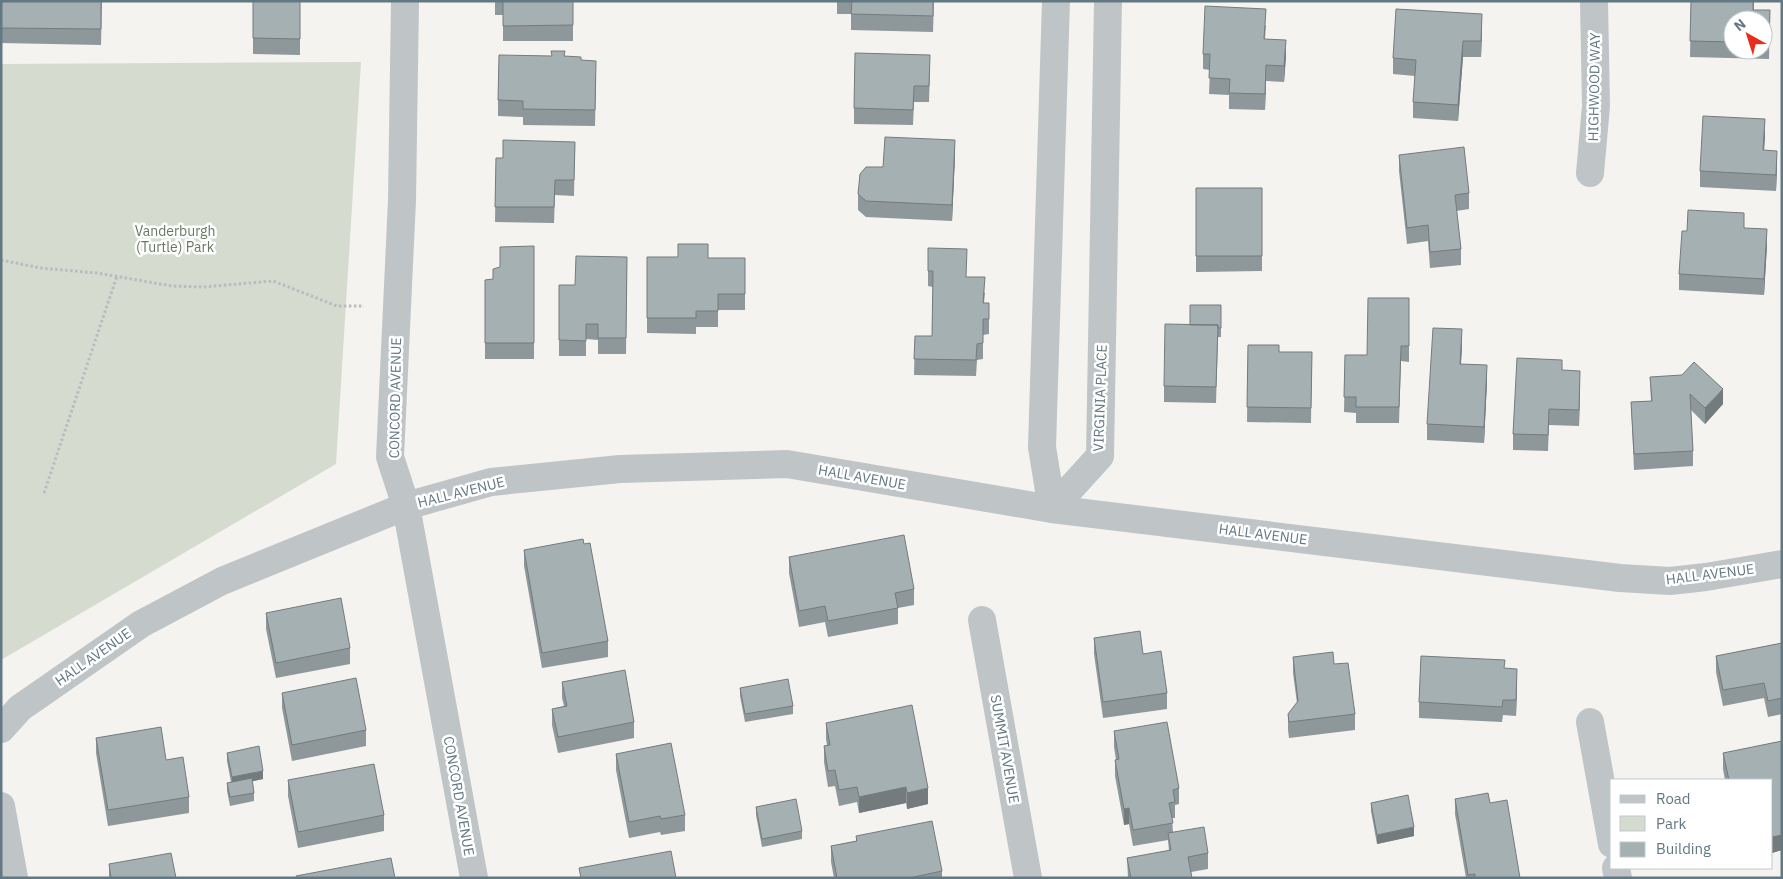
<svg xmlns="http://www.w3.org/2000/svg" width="1783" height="879" viewBox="0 0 1783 879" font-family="'IBM Plex Sans',sans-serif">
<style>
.green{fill:#d6dbd0}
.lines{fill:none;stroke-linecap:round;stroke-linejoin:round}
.path{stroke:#b9bcbe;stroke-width:3;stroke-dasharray:2.5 2.5;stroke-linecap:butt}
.minor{stroke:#bfc4c6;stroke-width:28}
.wall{fill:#8e979a;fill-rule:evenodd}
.shaded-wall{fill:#747b7d}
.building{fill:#a5b0b3;stroke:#747b7d}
.labels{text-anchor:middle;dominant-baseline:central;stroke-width:5;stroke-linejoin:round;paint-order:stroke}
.street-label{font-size:14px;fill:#627882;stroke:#fff}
.park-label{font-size:14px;fill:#697961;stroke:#fff}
</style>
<rect width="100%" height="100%" fill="#f4f3ef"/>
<path class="green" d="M361,62L336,464L1,660V64Z"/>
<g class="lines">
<path class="path" d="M1,260L40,268L97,273L172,286L203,287L273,281L337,306H364
M44,493L117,276"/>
<path class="minor" d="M405,1L402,200L390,457L406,506L474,878
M1590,173L1596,106L1594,1
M1052,509L1100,456L1108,1
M1052,509L1042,447L1056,1
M982,620L1028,878
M1590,722L1612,844
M1,729L20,708L141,624L222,581L406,506L491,482L620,469L787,464L1052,509L1620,578L1670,581L1706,577L1782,564
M1,806L14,878
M1616,868L1618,878"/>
</g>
<path class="wall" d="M1,1H102L101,45L1,43Z
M253,1H300V55L253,54Z
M495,1H573V41H503V15H495Z
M837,1H934L933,32L851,30V14H837Z
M1691,1H1754V10H1770L1769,59L1690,57ZM1733,20H1763V50H1733Z
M1266,25L1265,39L1286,56L1284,82L1266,81L1265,110L1229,109V95L1209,94L1210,70L1203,69V54Z
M1482,30L1481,57H1463L1458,121L1413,118V102L1415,76L1393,74V58Z
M565,56L581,60L596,77L595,126L523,125V117L498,116V100Z
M930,71L929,102H914L913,125L854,124V108Z
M1765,135L1764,150L1777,167L1776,191L1700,187V171Z
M575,142L574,196L555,195L554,223L495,222L496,158H503Z
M1399,155L1469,193V209L1456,211L1461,249V265L1430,268L1428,241L1407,244L1399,171Z
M955,156L952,221L866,217L858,210V194L883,167Z
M1196,188H1262V271L1196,272Z
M1744,228L1767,245L1764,295L1679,290V274L1687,231Z
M534,246V359H485V280L493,279L500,267Z
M928,248L967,277L985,293L984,303H989V334L983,335V359L977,360L976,376L914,375L915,336H932L933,287L928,286Z
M627,257L626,354H598V340L586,339V356H559V285H575Z
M647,257L708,258L745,274V310H718V327H696V334L647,333Z
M1409,298V362L1401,361L1399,423H1356V413L1344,412L1345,355H1367Z
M1221,305V337H1218L1216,403L1164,402V386L1190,325Z
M1248,345L1279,352H1312L1311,423L1247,422Z
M1462,345L1461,364L1487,381L1484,443L1427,440V424Z
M1562,370L1580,387L1579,426L1549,425L1548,451L1513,450V434Z
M1650,377L1723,404L1705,424L1691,410L1693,451V466L1634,470L1631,402L1651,401Z
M584,544L608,641V657L542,668L524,566V550Z
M789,557L914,589V605L898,608V624L828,637L825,622L799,627L789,573Z
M266,613L350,648V664L276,678L266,629Z
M1094,638L1143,654L1167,693V709L1103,718L1094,654Z
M1782,643V714L1768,717L1764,698L1723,706L1716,672V656Z
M1293,657L1334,664L1355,714V730L1289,738L1288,730V714L1297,703L1293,673Z
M1505,669L1517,685L1516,716L1503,715L1502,722L1419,718V702Z
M562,682L634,722V738L558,753L552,725V709L564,706L562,698Z
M740,688L793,706V714L745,722L740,696Z
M282,693L366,730V746L292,761L282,708Z
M826,723L928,804L907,809L906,803L859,813L857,802L839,806L835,786L828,787L824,762V746L827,745L826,739Z
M1114,731L1179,788V804L1175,805V818H1172L1173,833L1208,853V869L1191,872L1192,878H1128L1127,858L1169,851L1168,840L1133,846L1129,824L1124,825L1115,776V760H1116L1114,747Z
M96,738L166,760L189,797V813L108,826L96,753Z
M1782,741V850L1772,853V780H1725L1723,769V753Z
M227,753L263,779L252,781L254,793V801L230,806L227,791V783L231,782L227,761Z
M616,754L685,815V831L661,835L660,832L629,838L616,770Z
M288,780L384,815V831L298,848L288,796Z
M1455,799L1490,803L1520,878H1466L1455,814Z
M1371,803L1414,836L1377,844L1371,811Z
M756,807L802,831V839L762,847L756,815Z
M856,836L942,871V878H834L831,862V846L856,841Z
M109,864L176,878H109Z"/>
<path class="shaded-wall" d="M1482,14V30L1481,57V41Z
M1286,40V56L1284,82V66Z
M1463,41V57L1458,121V105Z
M1266,65V81L1265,110V94Z
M1765,119V135L1763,166V150Z
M955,140V156L952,221V205Z
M1777,151V167L1776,191V175Z
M1767,229V245L1764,295V279Z
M1462,329V345L1460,380V364Z
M1487,365V381L1484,443V427Z
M1580,371V387L1579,426V410Z
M1723,389V404L1705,424V408Z
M1517,669V685L1516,716V700Z
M263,771V779L232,786V777Z
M906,787V803L859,813V797Z
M928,788V804L907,809V793Z
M1129,808V824L1124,825V809Z
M1414,827V836L1377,844V835Z
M1782,835V850L1772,853V837Z"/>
<path class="building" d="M1,1H101V29L1,28Z
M253,1H300V39L253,38Z
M503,1H573V25L503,26Z
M852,1H933V16L851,14Z
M1691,1H1753V10H1770L1769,43H1763V20H1733V42L1690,41Z
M1205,6L1266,9L1264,39L1286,40L1284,66L1266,65L1265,94L1229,93L1230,79L1209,78L1210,54H1203Z
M1396,9L1482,14L1481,41H1463L1458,105L1413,102L1416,60L1393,58Z
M551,51H565L564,56L581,57V60L596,61L595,110L523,109V101L498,100L499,55L552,56Z
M855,53L930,55L929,86H914L913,110L854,108Z
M1703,116L1765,119L1763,150L1777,151L1776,175L1700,171Z
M885,137L955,140L952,205L866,201L858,194L860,174L866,167H883Z
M503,140L575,142L574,180H555L554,207H495L496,158H503Z
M1464,147L1469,193L1455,195L1461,249L1430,252L1428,225L1407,228L1399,155Z
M1196,188H1262V256H1196Z
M1688,210L1744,213V228L1767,229L1764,279L1679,274L1682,231H1687Z
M678,244H708V258H745V294H718V311H696V318H647V257H678Z
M534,246V343H485V280L493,279V269L500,267V247Z
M928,248L967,249L966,277H985L983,303H989V319H983V343L977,344L976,360L914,359L915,336H932L933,271H928Z
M576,256L627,257L626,338H598V324H586V341L559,340V285H575Z
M1368,298H1409V346H1401L1399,407H1356V397H1344L1345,355H1367Z
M1190,305H1221V328H1218V325H1190Z
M1165,324L1218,325L1216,387L1164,386Z
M1433,328L1462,329L1460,364L1487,365L1484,427L1427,424Z
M1248,345H1279V352H1312L1311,408L1247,407Z
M1517,358L1562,360V370L1580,371L1579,410L1549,409L1548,435L1513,434Z
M1694,362L1723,389L1705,408L1690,394L1693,451L1634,454L1631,402L1652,401L1650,377L1682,375Z
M904,535L914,589L895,593L898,608L828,621L825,606L799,611L789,557Z
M583,539L584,544L590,543L608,641L542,653L524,550Z
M341,598L350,648L276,663L266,613Z
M1140,631L1143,654L1161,651L1167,693L1103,702L1094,638Z
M1782,643V698L1768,701L1764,683L1723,690L1716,656Z
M1333,652L1334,664L1348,663L1355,714L1289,722L1288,714L1298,701L1293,657Z
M1421,656L1505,660L1504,668L1517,669L1516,700H1503L1502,707L1419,702Z
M625,670L634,722L558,737L552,709L567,706L562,682Z
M356,678L366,730L292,745L282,693Z
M788,679L793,706L745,714L740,688Z
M912,705L928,788L907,793L906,787L859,797L857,787L839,790L835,770L828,771L824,746L830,745L826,723Z
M1167,722L1179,788L1173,790L1175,802L1169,803L1173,823L1133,830L1129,808L1124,809L1115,760L1119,759L1114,731Z
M161,727L166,760L183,757L189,797L108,810L96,738Z
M1782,741V835L1772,837V780H1729L1723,753Z
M671,743L685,815L661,819L660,816L629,822L616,754Z
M259,746L263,771L232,777L227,753Z
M374,764L384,815L298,832L288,780Z
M252,778L254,793L230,797L227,783Z
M1488,793L1490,803L1507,800L1520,878H1475V874L1468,875L1455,799Z
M1408,795L1414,827L1377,835L1371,803Z
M796,799L802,831L762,839L756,807Z
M932,821L942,871L909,878H837L831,846L857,841L856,836Z
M1204,827L1208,853L1188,857L1192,878H1131L1127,858L1171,850L1168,833Z
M671,851L676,878H581L579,868Z
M171,853L176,878H111L109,864Z
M391,858L395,878H297L296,876Z"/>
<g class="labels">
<g class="street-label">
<text transform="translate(1594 87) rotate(-89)">HIGHWOOD WAY</text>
<text transform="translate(395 398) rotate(-89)">CONCORD AVENUE</text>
<text transform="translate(1100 398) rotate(-88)">VIRGINIA PLACE</text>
<text transform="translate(862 477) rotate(10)">HALL AVENUE</text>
<text transform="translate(461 492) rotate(-14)">HALL AVENUE</text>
<text transform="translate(1263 534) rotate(7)">HALL AVENUE</text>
<text transform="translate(1710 574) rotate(-7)">HALL AVENUE</text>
<text transform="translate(93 657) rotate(-35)">HALL AVENUE</text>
<text transform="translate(1005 749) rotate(80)">SUMMIT AVENUE</text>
<text transform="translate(459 796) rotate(80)">CONCORD AVENUE</text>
</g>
<g class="park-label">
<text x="175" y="231">Vanderburgh<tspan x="175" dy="16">(Turtle) Park</tspan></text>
</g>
</g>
<rect width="1783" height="879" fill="none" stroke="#627882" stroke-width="5"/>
<rect x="1610" y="779" width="162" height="90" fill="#ffffff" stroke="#c0c9cd"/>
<rect x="1620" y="795" width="25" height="8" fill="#bfc4c6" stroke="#c0c9cd"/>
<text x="1656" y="804" font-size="15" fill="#627882">Road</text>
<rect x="1620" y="816" width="25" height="15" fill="#d6dbd0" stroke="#c0c9cd"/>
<text x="1656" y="829" font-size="15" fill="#627882">Park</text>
<rect x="1620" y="842" width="25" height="15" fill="#a5b0b3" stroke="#c0c9cd"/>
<text x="1656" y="854" font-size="15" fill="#627882">Building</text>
<g transform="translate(1748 35) rotate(321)"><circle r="24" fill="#ffffff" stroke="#c0c9cd"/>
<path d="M0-4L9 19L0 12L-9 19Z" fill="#ea2c1a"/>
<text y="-8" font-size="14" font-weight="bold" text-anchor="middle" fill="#627882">N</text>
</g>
</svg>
